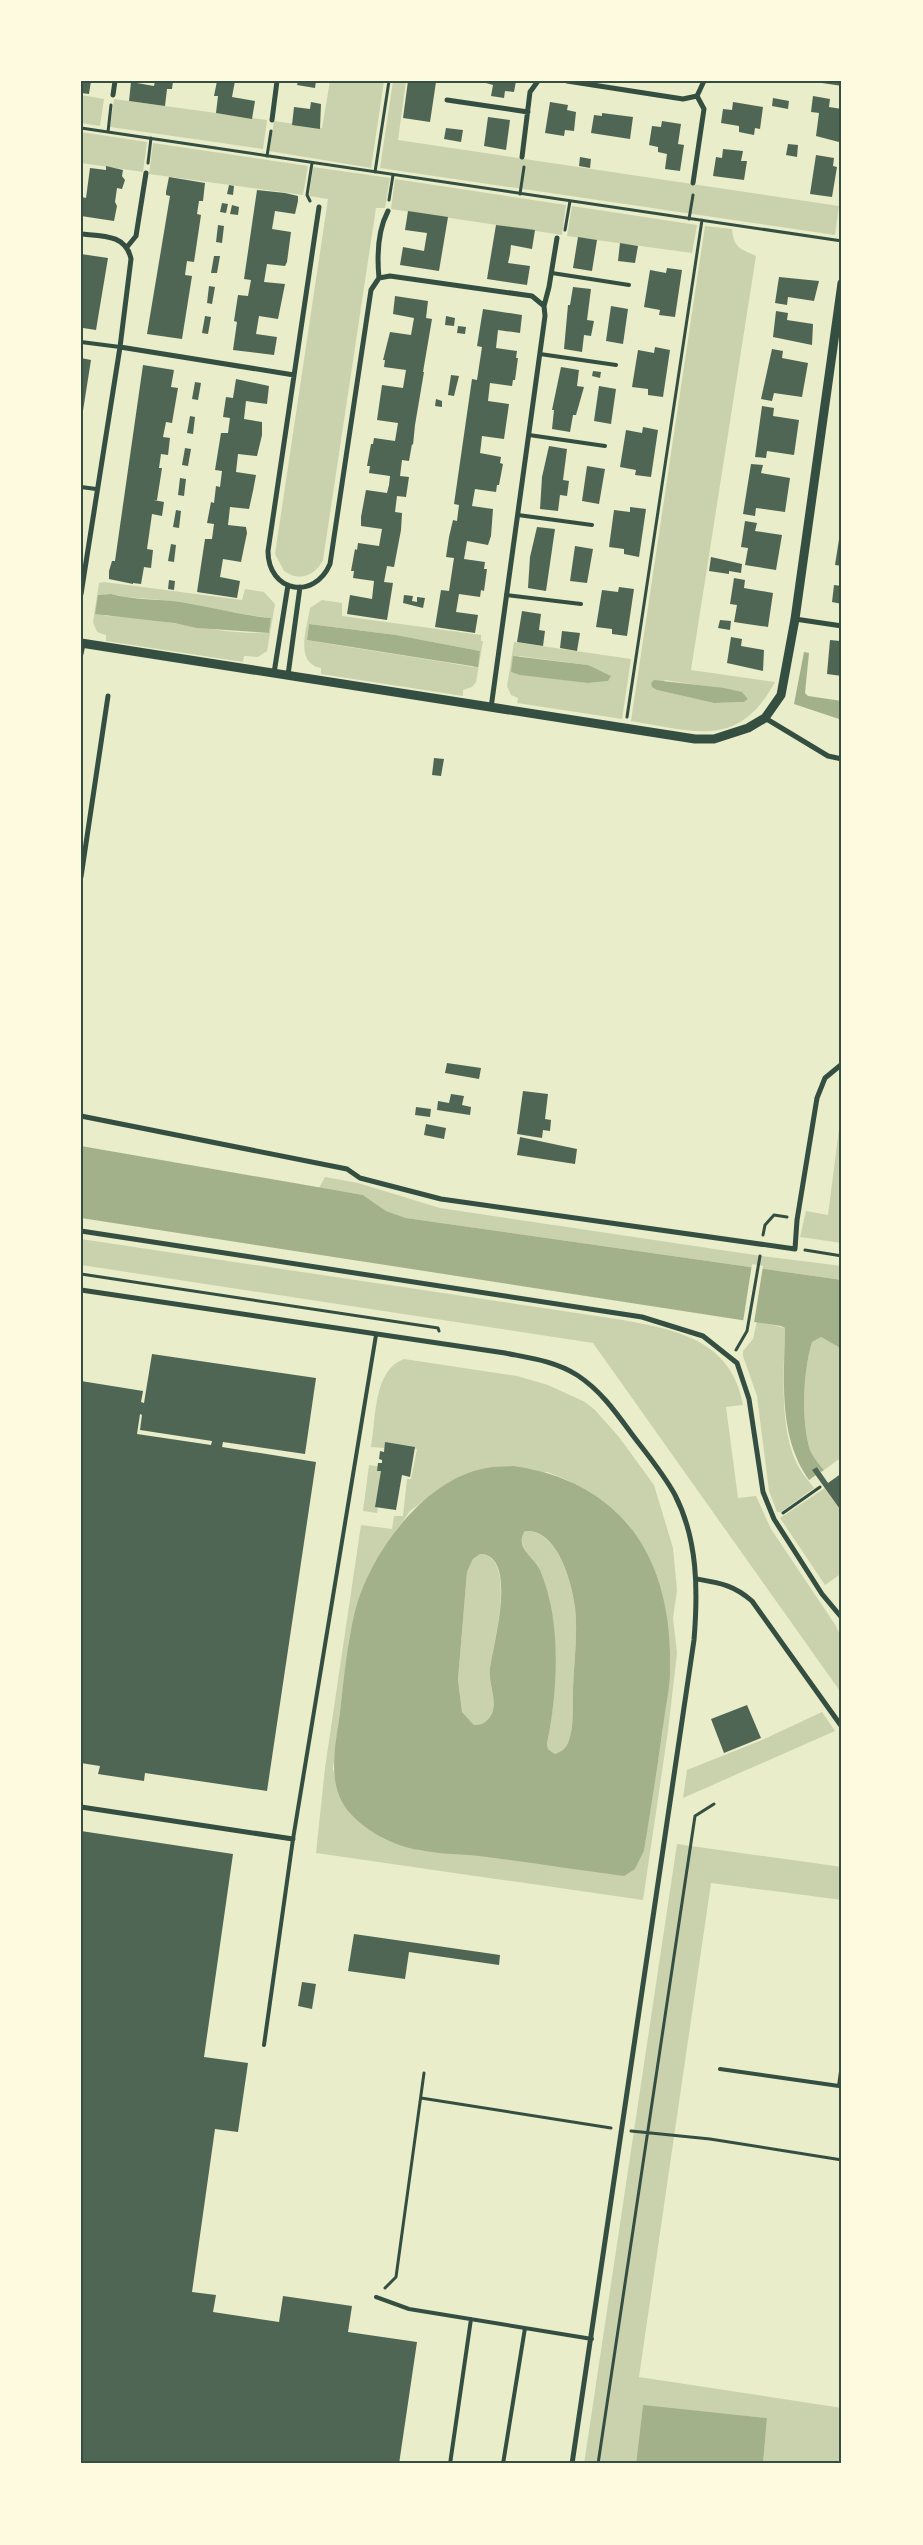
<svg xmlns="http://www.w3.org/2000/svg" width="923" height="2545" viewBox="0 0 923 2545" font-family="Cabin,sans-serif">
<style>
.green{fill:#cad2ad;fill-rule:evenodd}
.water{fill:#a3b18a;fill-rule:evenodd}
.pier{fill:#e9edc9}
.building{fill:#4f6655;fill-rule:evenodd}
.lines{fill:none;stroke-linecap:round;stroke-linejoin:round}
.path{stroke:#344e41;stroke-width:3}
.service{stroke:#344e41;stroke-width:4}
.minor{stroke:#344e41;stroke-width:5}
.tertiary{stroke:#344e41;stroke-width:9}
.neatline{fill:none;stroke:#344e41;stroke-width:2}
</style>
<rect width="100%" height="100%" fill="#e9edc9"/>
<path class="green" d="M330,81H384L371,168L269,151L274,121L322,128Z
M393,81H406L398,140L839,206L835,235L380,168Z
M81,95L104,99L100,126L81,123Z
M114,99L267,120L263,149L110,127Z
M81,132L147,142L143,172L81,163Z
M153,143L308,166L303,195L149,174Z
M313,167L390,178L385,208H376L323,560C315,576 299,582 284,571L275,554L328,199L309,196Z
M395,179L566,205L562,235L391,209Z
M572,206L697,225L692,253L567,236Z
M705,226L732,229C734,248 739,248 756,256L691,670L775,682C738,750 695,731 631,721ZM665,680L742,692L748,699L744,702L714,703L657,690Z
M104,582L242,600L245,589L264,592L275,604L267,651L258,657L244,656L243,662L106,641V635L97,632L93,622L99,583ZM111,594C130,599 149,598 168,601C203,606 237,614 271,618L269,633C214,635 160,616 105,616L98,595Z
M322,600L342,603V616L481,635V641H483L476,682L472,687L463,690V696L321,674V668C294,663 307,628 310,608ZM309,624L396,635L480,651L473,667C418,657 362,650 307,640Z
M514,642L631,659L622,719L517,703L518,698L511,695L507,686ZM519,656L588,665L608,681L588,683L511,672Z
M842,1106V1243L800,1237L806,1211L828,1215Z
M325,1177L358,1183L440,1208L755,1255L842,1266V1280L406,1218L386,1211L363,1195L319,1188Z
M81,1239L623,1320C678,1330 732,1341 743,1405L726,1407L738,1498L756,1496L771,1529L836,1626L842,1639V1694L593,1343L81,1265Z
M757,1321L785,1328C784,1369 779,1425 796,1462C800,1471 808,1480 814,1488L781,1512H777L769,1491L757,1396L743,1356V1351L753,1339Z
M821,1337L842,1349V1457L824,1470C819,1464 813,1457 810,1450C801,1420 803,1372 812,1342Z
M404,1359L517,1376L548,1385L585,1402L595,1410L619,1437L654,1485L673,1548L677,1590L673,1618L677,1653L668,1731L643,1900L316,1853L325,1768L361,1525L392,1529L394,1516H403L407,1479H411L417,1449L386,1444L385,1448L371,1447C376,1419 373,1370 404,1359ZM547,1472C582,1485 607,1499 631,1528L663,1729L644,1851L635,1869L418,1850L384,1839L370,1830L341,1799L333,1769L349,1639L356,1609L380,1554L410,1511L430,1496Z
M369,1465L383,1467L377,1513L363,1511Z
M825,1488L842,1512V1573L825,1585L780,1518Z
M525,1531C557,1529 572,1582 575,1607C578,1634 574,1661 573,1688C572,1705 575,1729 567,1745C564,1750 560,1753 555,1754L548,1749L547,1744C553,1715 559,1663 554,1634C550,1612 543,1591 538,1570C534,1556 514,1547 525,1531Z
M480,1554C518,1556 493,1645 490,1668C488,1682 496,1697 493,1710C492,1716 487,1721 482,1724L474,1725L462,1712L458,1680L467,1572L473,1559Z
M822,1712L835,1731L683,1798L687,1770L762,1740Z
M677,1844L842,1867V1900L711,1883L639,2377L842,2408V2464H763L767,2418L643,2406L636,2464H584Z"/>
<path class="water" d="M111,594C134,600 157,599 180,602C211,607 240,615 271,618L269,633L197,628L174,623L95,614L98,595Z
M309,624L396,635L480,651L478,667L307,640Z
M804,652L809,653L805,693L808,696L842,701V720L794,704Z
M513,656L588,665L611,676L608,681L588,683L520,675L511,672Z
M654,680L724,688L742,692L748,699L744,702L714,703L657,690L652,687L651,683Z
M81,1146L363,1195L386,1211L406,1218L842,1280V1349L821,1337L812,1342C803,1372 801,1420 810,1450C813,1457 819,1464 824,1470L821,1472L817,1467L813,1470L816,1475L809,1480C778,1437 784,1380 785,1328L781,1326L81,1218Z
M513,1466C626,1482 673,1562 670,1671C670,1687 666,1704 664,1720C658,1764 651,1808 644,1851L635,1869L624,1876C576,1870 527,1862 479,1856C459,1854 438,1854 419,1850C394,1846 367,1832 350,1813C325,1786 336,1744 340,1712C344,1678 347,1644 355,1611C370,1553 425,1478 487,1468C495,1466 505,1467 513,1466ZM525,1531C557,1528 572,1582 575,1607C578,1634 574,1661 573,1688C572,1705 575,1729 567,1745C564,1750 560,1752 555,1754L548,1749L547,1744C558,1690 562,1622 540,1570C533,1556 514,1547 525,1531ZM480,1554C519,1555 493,1645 490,1668C488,1682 496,1697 493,1710C492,1716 487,1721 482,1724L474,1725L462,1712L458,1680L467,1572L473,1559Z
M643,2405L767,2418L763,2464H636Z"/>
<path class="pier" d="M752,1264L763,1266L754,1323L743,1322Z"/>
<path class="building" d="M81,81H91L89,94L81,93Z
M155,81H173L172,89H167L165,106L129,101L131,82L154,86Z
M217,81H235L232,97L255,101L252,119L216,113L218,96H214Z
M298,81H316L315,88L297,85Z
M408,81L436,82L430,122L403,118Z
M486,81H516L514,92L505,91L504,98L491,96L493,85L486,83Z
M823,81H842V86L822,83Z
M813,96L830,99L829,107L842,109V134L839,142L816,136L819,113L811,112Z
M773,98L789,101L788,109L772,106Z
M311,102L321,104L320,129L292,125L294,107L310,109Z
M550,102L568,105L567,110L576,112L574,131L565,130L564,136L545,133Z
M733,102L763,107L760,129L755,128L754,135L739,132V126L721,123L723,109L732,110Z
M602,113L633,117L630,139L591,133L594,115L602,116Z
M488,117L510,120L506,150L484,146Z
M662,121L681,124L678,144L684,145L680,171L665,169L667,154L658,152V147L649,145L652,126L661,127Z
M446,128L463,130L461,142L444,139Z
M788,144L798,145L797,157L786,155Z
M723,149L743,151L741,161H747L744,180L713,176L716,157L722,158Z
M816,155L834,158L833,166L837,167L832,197L810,194Z
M580,157L591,159L590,168L579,166Z
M106,166L123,170L122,176L125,180L122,189L117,188L115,202L117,206L114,221L81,216L82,197L86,198L90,168L106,170Z
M169,177L205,183L203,201H199L197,214L201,215L194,262L187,261L185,275L192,276L182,339L147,334L170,196L166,195V192Z
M229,185L234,186L233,195L227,194Z
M257,190L285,193L298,196V201L295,214L275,211L272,229L291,232L287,262L285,266L267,264L264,282L285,284L278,319L259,316L256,334L277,337L274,355L233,350L237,322L234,321L238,295L248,296L251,280L244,279Z
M222,203L228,204L226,213L220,212Z
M232,205L239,207L238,215L230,214Z
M408,211L448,217L439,271L400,265L403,247L424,251L427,233L405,230Z
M218,225L224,226L222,243L216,242Z
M496,225L535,230L532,249L511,245L510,254L508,263L530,266L527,285L487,279Z
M578,237L597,240L592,271L573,268Z
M620,243L638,246L635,263L618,261Z
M81,254L108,258L96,330L83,328Z
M214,256H220L217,273H211Z
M667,268L682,270L675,317L659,315L660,310L644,307L650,270L666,273Z
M779,277L819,281L814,301L788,297L787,305L775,303Z
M209,286L215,287L212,304L207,303Z
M573,287L591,289L587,320L594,321L591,336L584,335L582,352L564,349L568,305H570Z
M395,296L428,301L426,318L432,319L423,372H424L415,425L413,445L412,444L409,461L402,460L400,476L409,477L406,497L397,496L395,512L402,513L401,530L394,567L387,566L384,582L393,583L387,620L347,614L350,595L372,599L374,581L353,578L354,571H351L355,549L357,550L358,543L379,546L382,529L361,526V517L366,490L387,493L389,485L390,476L369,473L370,466H367L371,444H373L374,438L395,441L398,423L377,420L382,385L403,388L406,370L384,367L385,360H383L390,332L411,335L414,318L393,314Z
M611,306L628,309L623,344L606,341Z
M483,309L522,315L520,333L498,330L496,348L517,351L516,358H518L515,380H513L512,386L490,383L488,401L509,404L504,439L482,436L481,445L480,453L501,457L500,463L503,464L499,485H497L496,492L475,489L472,506L493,509L491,536L488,545L467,541L464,559L485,562L484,569H487L484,591L481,590L480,597L459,594L456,612L478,615L475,633L435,627L441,590L449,591L454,558L446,557L449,537L453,520L457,521L459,505L454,504L472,379L477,380L482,347L477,346Z
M776,311L788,313L787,320L813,324L812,345L773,337Z
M205,316L211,317L208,334L202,333Z
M446,316L455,318L454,326L445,325Z
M458,326L466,327L465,334L457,333Z
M655,347L670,350L663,397L648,395V389L632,387L638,350L654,353Z
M772,349L783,351L782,358L808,363L802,397L774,393L772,401L761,399Z
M81,358L91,360L82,417H81Z
M143,365L174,370L171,387L178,388L172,423L166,422L163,437L170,438L168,455L161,454L159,468H162L157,500H154L164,502L162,516L152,514L147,549L153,550L151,568L144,567L141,584L133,583V584L109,579V571L112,561H115Z
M561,367L579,370L577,386L584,387L576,415H573L570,432L552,429L554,410H552Z
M593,371L601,372L600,378L592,376Z
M451,375L459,376L454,396L448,395Z
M236,379L269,386L267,404L246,401L244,419L262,422V435L257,456L238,454L236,472L256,475L253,491L249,509L230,507L228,525L246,527L247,533L241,562L223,559L220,577L240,581L237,598L197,592L205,539H212L214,524L207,523L211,502L214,503L216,486L220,487L222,471L215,470L221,433H228L230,418L223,417L226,397L233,398Z
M195,382L201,383L198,400L192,399Z
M599,386L616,389L611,424L594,421Z
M436,399L442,401V407L435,406Z
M762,406L774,408L773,416L799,420L794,455L767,451L766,458L755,457Z
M190,416L195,417L193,434L187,433Z
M643,427L658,430L651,477L635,475L636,470L620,467L626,430L642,433Z
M549,446L567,449L563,480L569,481L567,496L560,495L558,511L540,509L542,477Z
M185,448L191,449L188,466L182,465Z
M751,464L763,465L761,473L790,478L785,512L756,508L755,516L743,514Z
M587,466L605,469L599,504L582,501Z
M180,478L186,479L184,496L178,495Z
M630,507L646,509L639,557L624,554V549L609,547L614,510L630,512Z
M176,510L181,511L179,528L173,527Z
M745,521L757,523L755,531L782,535L776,570L745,565L748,548L741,547Z
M537,527L555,529L546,591L528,588L530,557Z
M840,533H842V566L835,565Z
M171,544L176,545L174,562L168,561Z
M575,546L593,549L587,583L570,581Z
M711,557L742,564L741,573L729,571V574L709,571Z
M734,578L745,580L744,588L773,593L768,627L734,622L737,605L730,604Z
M169,580L175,581L174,590L168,589Z
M834,585L842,586V604L832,602Z
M619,587L634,589L627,636L612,634V629L596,627L602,590L618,592Z
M404,595L413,596L412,601L417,602V597L425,598L423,608L403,603Z
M522,611L541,614L539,630L545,631L543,646L517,642Z
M720,620L731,621L730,630L718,628Z
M562,631L580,633L577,651L560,648Z
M731,637L742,639L741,646L764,650L763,671L727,663Z
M830,640L840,641L842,644V676L827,674Z
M434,758L444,759L441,776L432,775Z
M447,1063L481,1068L479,1079L445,1073Z
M523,1091L548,1094L545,1119L551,1120L550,1131L543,1130L542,1138L517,1134Z
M451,1094L464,1096L462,1105L471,1107L470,1115L437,1110L438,1101L449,1103Z
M416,1107L431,1109L430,1117L415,1115Z
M426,1124L446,1128L444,1139L424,1135Z
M520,1137L577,1149L575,1164L517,1155Z
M152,1354L316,1378L305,1454L223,1442L222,1447L316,1462L267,1791L145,1773L144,1781L98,1774L100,1766L81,1763V1381L143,1391L141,1402L144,1403ZM140,1414L142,1415L140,1430L212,1441L211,1445L137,1434Z
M385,1442L415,1447L410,1477L402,1475L396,1510L375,1507L381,1471H377L378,1463H382V1460L379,1459L380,1451L384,1452Z
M817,1467L828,1483L842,1473V1512L812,1470Z
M747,1705L761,1738L724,1753L711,1719Z
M81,1831L233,1854L204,2057L248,2063L238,2132L215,2129L192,2292L216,2295L213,2312L279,2322L283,2296L352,2306L348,2332L417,2342L399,2464H81Z
M354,1934L500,1955L499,1965L409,1952L405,1979L348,1971Z
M302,1982L316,1984L312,2009L298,2006Z"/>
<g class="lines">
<path class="path" d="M81,128L842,241
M108,132L111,105
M267,156L271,131
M148,163L151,138
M375,172L389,81
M520,194L524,167
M389,200L393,175
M310,201L307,195L312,163
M689,219L693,195
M565,230L570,201
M627,717L702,220
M763,1235L765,1225L774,1215L787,1217
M805,1250L842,1256
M81,1274L438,1328L439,1331
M736,1350L747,1331L760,1256
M783,1513L820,1487
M421,2098L611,2128
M631,2131L710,2139L842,2160
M385,2288L396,2277L424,2073
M598,2464L695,1816L714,1804"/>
<path class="service" d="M552,273L629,285
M81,342L120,347
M540,354L616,365
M529,435L605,446
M81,487L96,489
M518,515L592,525
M506,595L581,604
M264,2045L293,1839L376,1335
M720,2069L839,2086L842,2064
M376,2297L409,2309L592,2339
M450,2464L471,2319
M503,2464L525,2328"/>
<path class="minor" d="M567,81L683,99L697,96L704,81
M113,95L115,81
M447,100L528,112
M272,120L277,81
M522,157L530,92L538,81
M693,183L704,109L697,96
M319,207L268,551C268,592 314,601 330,564L371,290L379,278C377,257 378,230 388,211
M81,234C102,236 126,234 131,259L120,347L81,594
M127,247L136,236L146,173
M379,278L390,276L532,296L544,306L545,316L491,708
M544,306L549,287L557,238
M120,347L294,375
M795,619L842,626
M81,654L83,644
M274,673L288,585
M288,675L300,587
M765,718L828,756L842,759
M81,877L108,696
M81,1116L347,1169L360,1178L441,1199L795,1249L797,1220L817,1098L825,1078L842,1064
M81,1231L642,1317L703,1336L737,1363L749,1399L763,1492L774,1519L822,1594L842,1618
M81,1290L505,1353C530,1358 555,1361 577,1375C600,1390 615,1411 631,1433C646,1453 663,1473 675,1495C698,1540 698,1591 694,1640L572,2464
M697,1579C720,1583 734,1585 752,1601L842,1727
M81,1807L293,1839"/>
<path class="tertiary" d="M81,643L695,739H714L748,728L765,718L781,695L795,619L842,283"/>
</g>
<rect width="923" height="2545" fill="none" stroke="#fefae0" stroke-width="165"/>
<rect x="82" y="82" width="758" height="2380" class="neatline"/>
</svg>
